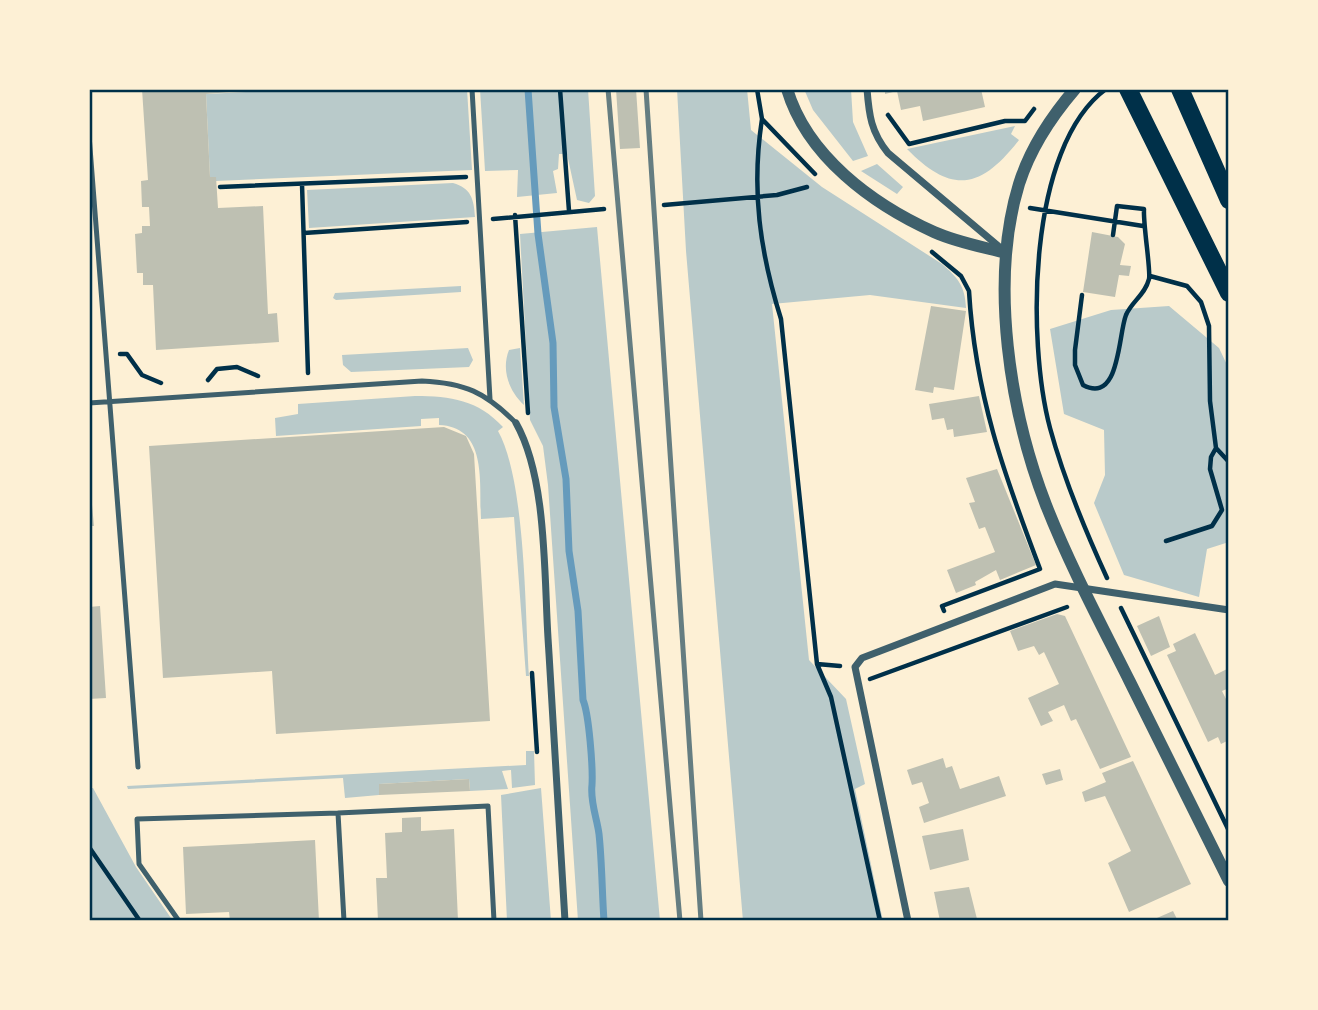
<svg xmlns="http://www.w3.org/2000/svg" width="1318" height="1010" viewBox="0 0 1318 1010" font-family="Helvetica,sans-serif">
<style>
.green{fill:#b9caca}
.lines{fill:none;stroke-linecap:round;stroke-linejoin:round}
.stream{stroke:#669bbc;stroke-width:7}
.building{fill:#bec0b2}
.path{stroke:#003049;stroke-width:4.5}
.service{stroke:#3f606c;stroke-width:5}
.minor{stroke:#3f606c;stroke-width:7}
.tertiary{stroke:#3f606c;stroke-width:12}
.trunk{stroke:#003049;stroke-width:18}
.rail{stroke:#657d81;stroke-width:5}
.neatline{fill:none;stroke:#003049;stroke-width:2.5}
</style>
<rect width="100%" height="100%" fill="#fdf0d5"/>
<path class="green" d="M305,89H467L472,170L216,181V177H210L206,94Z
M480,89H588L595,196L589,203L577,200L567,154H559L558,169L553,171L557,193L517,197L518,170L485,171Z
M677,89H747L751,130L822,187L942,264C958,278 965,286 966,308L870,295L772,304L809,660L846,699L865,784L855,789L883,921H743L686,251Z
M804,89H851L853,122L868,156L853,161L813,110Z
M1015,126L1011,134L1019,140C981,189 952,195 907,149Z
M877,164L903,187L897,194L861,171Z
M453,183C471,188 474,199 475,217L309,228L307,190Z
M597,227L660,921H578L548,485L543,446L530,420L520,234Z
M461,286V292L336,300L333,298L335,293Z
M1169,306L1219,348L1229,369V542L1207,549L1199,597L1124,575L1094,503L1105,475L1104,430L1064,414L1050,329L1111,310Z
M468,348L473,360L469,367L351,372L343,365L342,355Z
M520,348L524,405C509,391 501,370 509,350Z
M415,396C451,396 478,400 503,427L498,431C526,481 525,614 529,676H526L514,517L481,519C479,483 488,427 439,425V418L421,419V426L276,436L275,418L298,414V404Z
M526,751H534L535,785L512,788L511,770L502,771L508,789L470,791L469,779L379,784V795L345,798L343,778L128,789L127,786L526,765Z
M89,788H93L136,867L173,921H89Z
M541,788L551,921H507L501,795Z"/>
<g class="lines">
<path class="stream" d="M528,89L538,234L553,343L554,407L566,479L569,551L578,611L583,700C589,714 593,768 592,785C590,802 597,818 599,834C602,862 602,892 604,921"/>
</g>
<path class="building" d="M142,89H264L206,94L210,177H216L218,208L263,206L268,314L277,313L279,342L156,350L153,285H143V273H137L135,234L142,233V226H150L149,207H142L141,181L148,180Z
M616,89H636L640,148L620,149Z
M885,89H981L985,107L923,121L920,106L901,110L897,91L885,94Z
M1092,232L1118,237L1125,244L1120,265L1131,266L1129,276L1119,275L1115,297L1083,292Z
M931,306L966,311L954,390L934,387L933,393L915,390Z
M979,396L987,432L954,437L953,429L947,430L944,418L932,420L929,404Z
M444,427L466,436L474,454L490,721L276,734L272,671L163,678L149,446Z
M997,469L1036,565L1000,580L996,570L975,582L976,585L956,593L947,570L995,552L985,527L979,529L969,503L975,502L966,478Z
M89,473L94,526H89Z
M100,606L106,698L89,699V607Z
M1057,614L1065,616L1131,757L1100,769L1076,719L1071,721L1064,705L1048,712L1053,721L1041,726L1028,698L1059,684L1044,652L1039,655L1034,646L1018,651L1010,631Z
M1159,616L1170,647L1151,656L1137,626Z
M1195,633L1215,675L1229,668V688L1222,691L1229,705V740L1221,744L1218,737L1208,742L1167,655L1176,651L1173,644Z
M943,758L946,768L952,766L960,789L999,776L1006,796L924,823L919,807L929,803L922,782L912,785L907,770Z
M1133,761L1191,884L1129,912L1108,863L1131,851L1105,796L1085,802L1082,792L1106,782L1102,773Z
M1060,769L1063,780L1046,785L1042,774Z
M469,779L470,791L379,795V784Z
M421,817V831L454,829L458,921H378L376,878H387L385,833L402,832V818Z
M963,829L969,860L930,870L922,836Z
M315,840L319,921H230L229,912L186,914L183,847Z
M969,887L977,919L940,921L934,892Z
M1173,911L1178,921H1150Z"/>
<g class="lines">
<path class="path" d="M560,89L569,211
M757,89L762,119
M1106,89C1027,147 1027,342 1050,428C1064,480 1085,530 1107,578
M888,115L909,144L1005,121H1025L1034,109
M815,174L762,119C751,190 760,252 781,319L817,664L840,666
M302,184L308,373
M220,187L466,177
M664,205L777,195L807,187
M1030,208L1143,226
M515,215L528,413
M493,219L604,209
M304,233L467,222
M932,252L961,276L969,291C975,394 1004,474 1040,569L942,606L944,611
M1150,276L1187,286L1201,302L1209,326L1210,401L1216,448L1211,457L1210,469L1222,510L1212,526L1166,541
M1082,295L1075,350V365L1083,385C1120,405 1118,335 1126,315C1132,301 1145,295 1149,279C1151,271 1143,225 1144,209L1117,206L1113,235
M120,354H127L142,375L161,383
M208,380L217,369L237,367L258,376
M1216,448L1229,462
M1121,608L1229,831
M817,664L831,697L880,921
M532,673L537,752
M870,679L1067,607
M89,847L140,921"/>
<path class="service" d="M472,89L490,399
M89,135L138,767
M89,403L422,381C465,383 485,392 516,423
M338,813L488,806L494,921
M179,921L139,864L137,819L338,813L344,921"/>
<path class="minor" d="M867,89C869,115 871,132 888,153L1003,250
M516,423C547,478 544,574 548,638C554,732 559,826 565,921
M908,921L855,667L862,658L1055,584L1229,610"/>
<path class="tertiary" d="M787,89C807,156 872,204 934,232C956,242 983,247 1006,253
M1075,89C1051,117 1030,149 1019,184C989,282 1010,412 1046,505C1070,566 1101,624 1130,682C1163,748 1196,815 1229,881"/>
<path class="trunk" d="M1128,89L1229,293
M1180,89L1229,200"/>
<path class="rail" d="M608,89L680,921
M646,89L701,921"/>
</g>
<rect width="1318" height="1010" fill="none" stroke="#fdf0d5" stroke-width="182"/>
<rect x="91" y="91" width="1136" height="828" class="neatline"/>
</svg>
